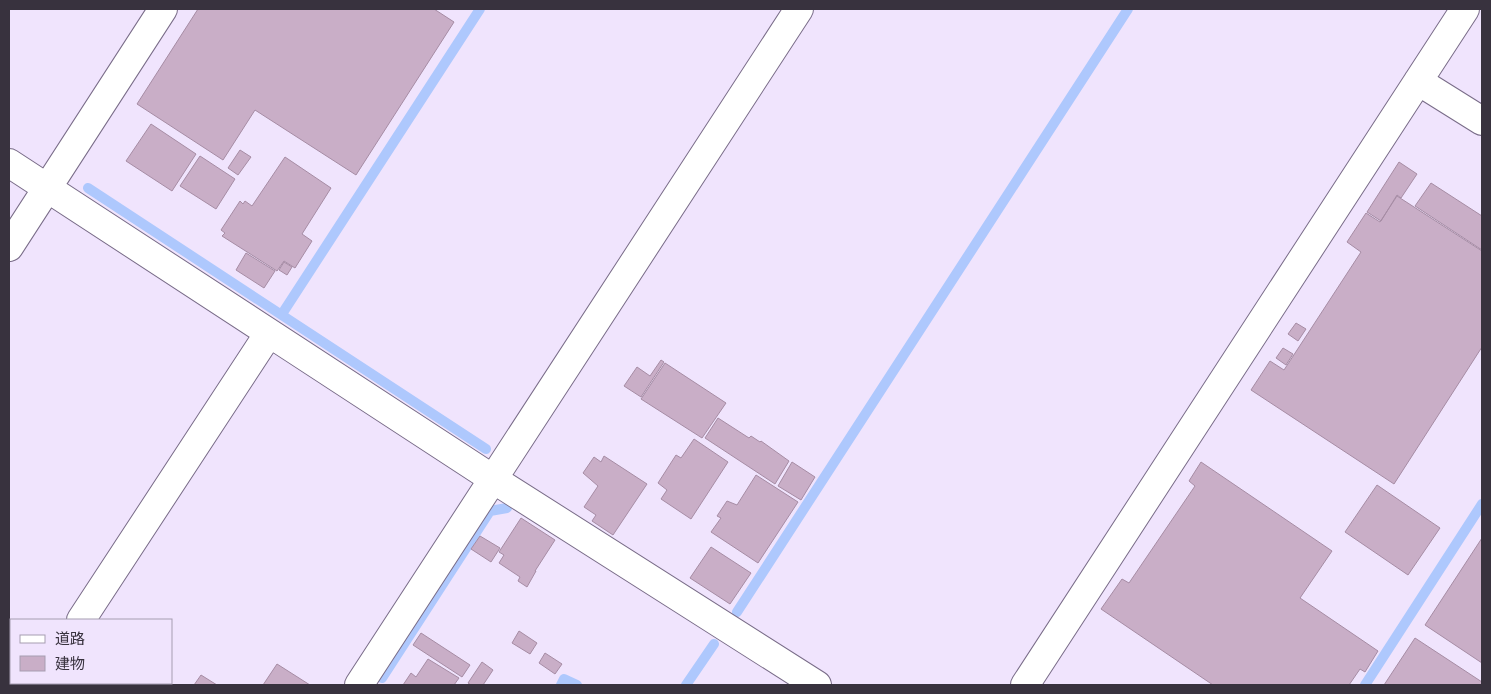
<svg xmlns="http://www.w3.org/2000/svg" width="1491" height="694" viewBox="0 0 1491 694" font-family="Merriweather,'Noto Sans JP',serif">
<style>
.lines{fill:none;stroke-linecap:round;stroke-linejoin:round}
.stream{stroke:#aec8fd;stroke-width:10}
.building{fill:#c9aec7;stroke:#a68ca4}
.minor-casing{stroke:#796c88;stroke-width:30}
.minor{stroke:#fff;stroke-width:28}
</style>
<rect width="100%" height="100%" fill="#f0e4fd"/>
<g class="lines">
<path class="stream" d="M88,188L486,449
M282,314L480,9
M737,612L1128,9
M382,678L490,511L507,508
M561,685L564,679L577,685
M686,685L714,644
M1365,685L1482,504"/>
</g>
<path class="building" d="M198,9H434L454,22L356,175L255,110L223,160L137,104Z
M151,124L196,154L172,191L126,161Z
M240,150L251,157L238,175L228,168Z
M200,156L235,179L216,209L180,186Z
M285,157L331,188L302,234L312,241L295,268L284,261L277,271L222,236L225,233L221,230L240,201L243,204L245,201L252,206Z
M1399,162L1417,174L1401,198L1397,195L1381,221L1367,212Z
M1431,183L1482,216V250L1415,206Z
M1397,196L1482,251V347L1394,484L1251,390L1270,361L1284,370L1361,252L1347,242L1366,213L1380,222Z
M246,253L275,271L264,288L236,270Z
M284,262L292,267L287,275L279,270Z
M1296,323L1306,329L1298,341L1288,334Z
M1283,348L1293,354L1286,365L1276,358Z
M661,360L664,362L641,397L624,386L637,367L650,376Z
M665,363L726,403L702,438L641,399Z
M718,418L749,438L751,436L760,442L761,441L789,461L775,484L705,438Z
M694,439L728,462L691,519L661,499L667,490L658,483L676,455L681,458Z
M604,456L647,484L613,535L592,521L596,515L584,507L598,486L583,473L594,457L601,462Z
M792,462L815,477L801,500L778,486Z
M1201,462L1332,551L1300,598L1378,651L1365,672L1360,669L1349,685H1213L1101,609L1122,579L1129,583L1195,486L1189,481Z
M756,475L798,502L758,563L711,532L721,518L717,516L727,501L737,505Z
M1377,485L1440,528L1408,575L1345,532Z
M521,518L555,540L535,571H536L527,587L518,581L520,577L499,563L504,555L499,552Z
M480,536L500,548L491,562L471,549Z
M1482,538V663L1425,625Z
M711,547L751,573L730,604L690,578Z
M519,631L537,643L530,654L512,643Z
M421,633L470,665L462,677L413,645Z
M1415,638L1482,682V685H1384Z
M545,653L562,664L555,674L539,663Z
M428,659L459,678L454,685H403L411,673L416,677Z
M482,662L493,670L483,685H471L468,683Z
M277,664L310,685H263Z
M201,675L217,685H194Z"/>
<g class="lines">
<g class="minor-casing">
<path id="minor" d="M1418,81L1482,121
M9,163L493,479L817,685
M9,247L163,9
M81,620L269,333
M39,685L41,683
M359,685L799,9
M1025,685L1465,9"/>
</g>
<use href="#minor" class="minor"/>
</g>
<rect width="1491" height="694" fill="none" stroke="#38323e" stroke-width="20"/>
<rect x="10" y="619" width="162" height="65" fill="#f0e4fd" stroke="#a69db1"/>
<rect x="20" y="635" width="25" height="8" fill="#ffffff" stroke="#a69db1"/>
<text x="55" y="644" font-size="15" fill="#38323e">道路</text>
<rect x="20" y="656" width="25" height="15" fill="#c9aec7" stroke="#a69db1"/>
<text x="55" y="669" font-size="15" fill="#38323e">建物</text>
</svg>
